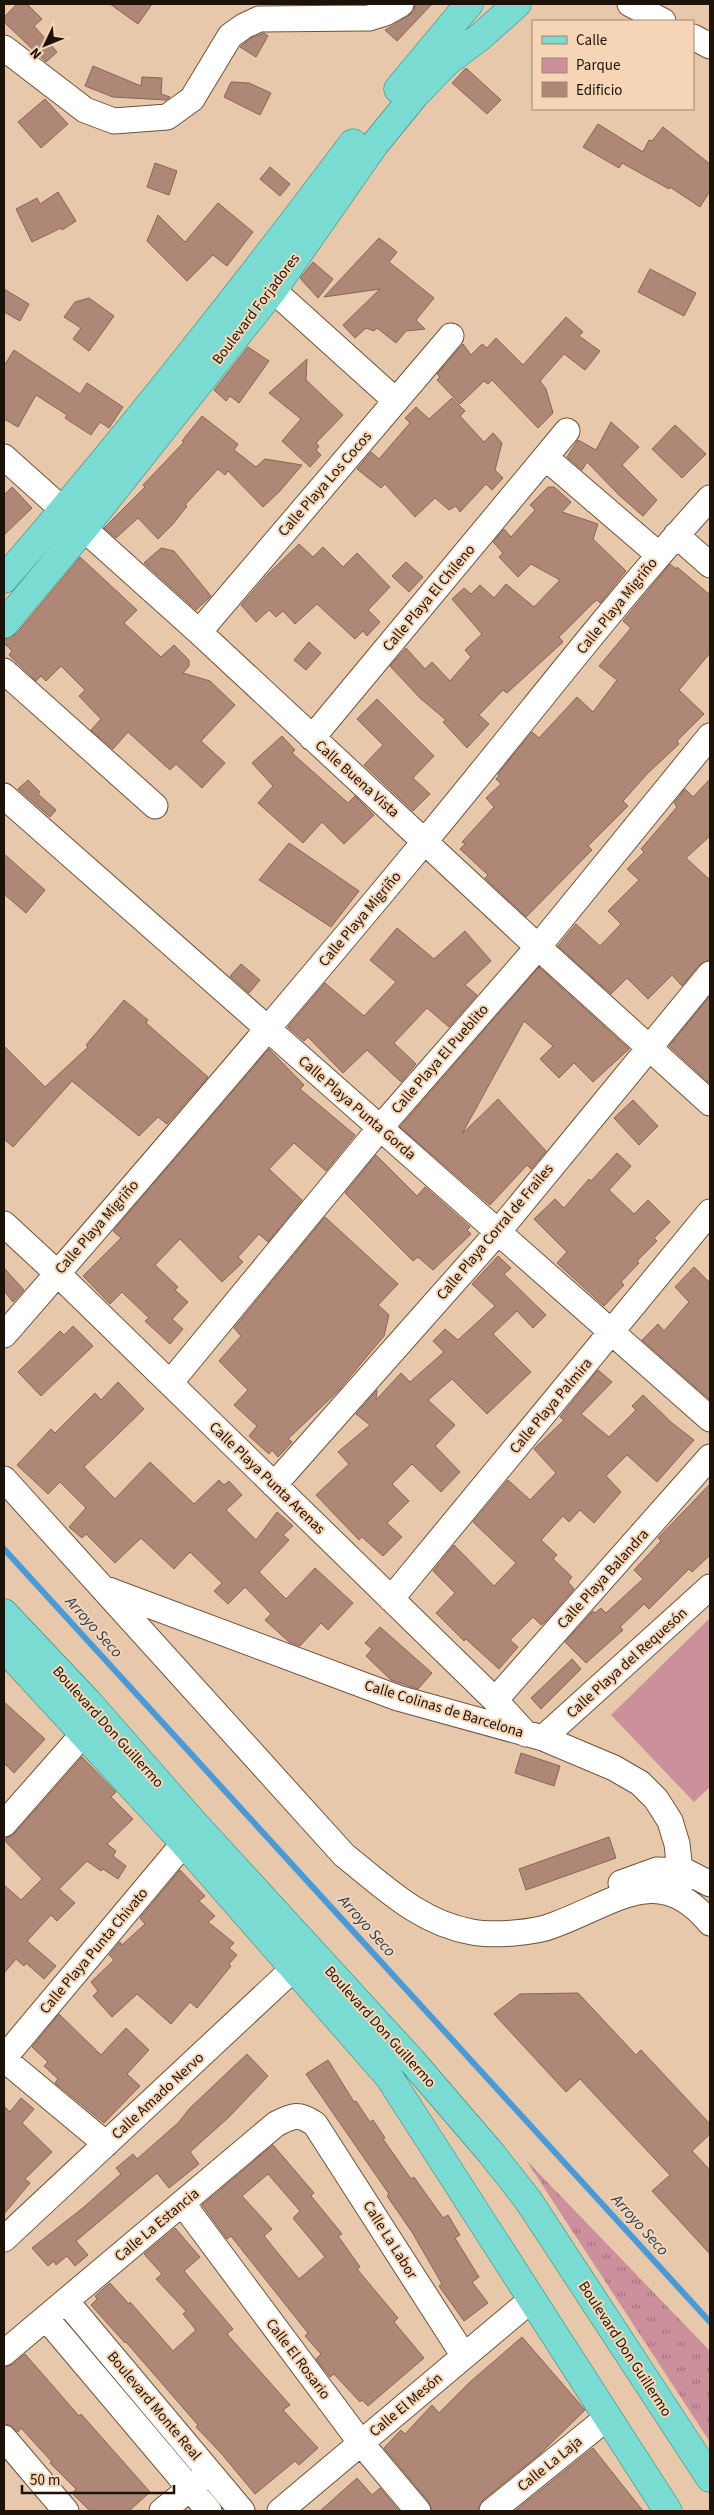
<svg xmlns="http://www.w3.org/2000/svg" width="714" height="2515" viewBox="0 0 714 2515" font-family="'Source Sans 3',sans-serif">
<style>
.grass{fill:url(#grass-tufts)}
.park{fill:#cc8f9c}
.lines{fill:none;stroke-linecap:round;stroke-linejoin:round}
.stream{stroke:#499ad9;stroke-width:6}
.building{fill:#af8776;stroke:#8a6454;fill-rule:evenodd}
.minor-casing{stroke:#6f5339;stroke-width:27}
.major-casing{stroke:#208577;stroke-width:29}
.minor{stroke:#fff;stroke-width:25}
.major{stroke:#7adbd2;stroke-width:28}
.labels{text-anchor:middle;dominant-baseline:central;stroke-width:4;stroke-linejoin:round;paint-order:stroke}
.street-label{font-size:15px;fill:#1d1207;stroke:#f6d5b6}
.water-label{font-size:16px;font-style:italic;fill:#1c3e58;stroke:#f6d5b6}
</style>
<defs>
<pattern id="grass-tufts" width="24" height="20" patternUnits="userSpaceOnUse" patternTransform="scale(1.25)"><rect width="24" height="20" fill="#cc8f9c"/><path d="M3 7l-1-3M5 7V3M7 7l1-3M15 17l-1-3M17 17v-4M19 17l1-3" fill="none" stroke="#a5737d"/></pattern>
</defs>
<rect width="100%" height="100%" fill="#e8c8aa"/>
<path class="grass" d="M526,2160L710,2351V2442Z"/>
<path class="park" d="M710,1618V1787L694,1802L611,1715Z"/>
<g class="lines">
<path class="stream" d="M4,1549L710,2322"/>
</g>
<path class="building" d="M17,4H27L42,19L34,26L57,52L46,62L4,22V17Z
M110,4H152L138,24Z
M415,4H432L397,41L385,30L408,16L414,11Z
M264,33L268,36L256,57L240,47L251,38Z
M93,66L141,86L142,77L162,78L161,94L170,97L166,100L113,97L85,86Z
M466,68L501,100L487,114L452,83Z
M231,82L249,83L271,93L260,115L224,97Z
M45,99L68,124L41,148L18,122Z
M598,124L643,152L649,140L652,141L663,127L710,164V191L700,207L670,187L669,189L622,163L619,168L583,147Z
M155,163L177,171L169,195L147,187Z
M270,167L290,184L280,196L260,179Z
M58,192L76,221L62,230L61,228L32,242L16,209L37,198L40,204Z
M218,203L253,232L227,266L213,255L187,281L147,241L158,215L185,242Z
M379,238L397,252L389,262L434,298L416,320L425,329L406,331L396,343L377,328L374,331L366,328L355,338L343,325L380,289L324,297Z
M313,262L333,279L318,298L300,278Z
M650,269L696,293L684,316L638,292Z
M4,289L29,304L20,321L4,312Z
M89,298L114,316L89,351L73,339L81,328L64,317L75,302Z
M566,317L583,332L579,336L600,351L585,370L564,354L540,381L546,389L553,413L538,428L492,380L488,384L484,381L460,404L437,380L440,377L437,374L463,344L471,355L482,344L487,348L496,338L523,365Z
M248,347L269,361L239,403L230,396L226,401L214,390Z
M14,350L80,394L87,383L123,407L109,428L100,422L91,435L65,418L67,415L36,395L18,427L4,419V366Z
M307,359L306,380L343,415L316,443L319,446L316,450L321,455L310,467L282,441L301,419L269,393Z
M452,398L465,411L460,416L484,442L493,433L502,443L495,470L503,478L492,490L486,484L460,512L456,506L449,510L435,498L415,517L385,484L381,488L357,469L371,452L379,459L410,423L405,418L416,407L429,419Z
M202,416L238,444L234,450L256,467L265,459L302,465L280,491L263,507L228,471L225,475L218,469L185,505L187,506L173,524L158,539L138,518L116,538L104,528L145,487L143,485L184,442L182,441Z
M611,422L639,447L622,465L657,500L643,516L620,496L587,462L582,470L567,457L578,440L596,450Z
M675,425L706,454L682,478L652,449Z
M12,487L32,508L4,535V495Z
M548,487H554L571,502L562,512L598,524L593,539L626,571L600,603L597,600L592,604L559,637L563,642L507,693L503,690L479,715L489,724L467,748L443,722L446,720L420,698L390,666L406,648L425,669L432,662L450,681L471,657L465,650L482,634L452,599L464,588L471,594L480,585L494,598L506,584L534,607L560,580L531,564L518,577L499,557L503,553L493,542L504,529L511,537L535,510L530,505Z
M299,544L313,557L323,547L343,567L357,553L390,587L368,610L380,622L367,636L363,631L355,639L317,604L295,624L283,611L276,617L269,610L256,622L241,605L267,575Z
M161,548L174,551L211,596L196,610L144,563Z
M80,557L137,610L124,623L161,657L174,645L189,660V666L183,673L210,681L235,705L201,741L225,763L202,788L176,764L170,770L128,732L113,749L91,730L101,719L79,696L85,690L61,666L46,681L41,676L36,681L9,655L12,651L4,643V639L16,634Z
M406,562L423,577L409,592L392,576Z
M670,564L676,569L677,567L710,595V653L679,690L704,714L677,741L679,744L648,773L623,801L628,806L588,846L592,850L526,917L485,878L488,875L460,849L465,844L462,842L494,807L486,798L501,784L496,779L499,776L498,774L532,732L539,738L577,697L593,712L617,680L599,666L631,628L623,621Z
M309,642L321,653L306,670L294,660Z
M377,699L434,756L413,778L430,794L413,811L364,765L383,745L357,719Z
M282,736L295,750L292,753L348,803L355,796L374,815L344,844L322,822L303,843L258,803L273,786L252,763Z
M710,779V836L686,858L710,880V960L699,965L682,986L672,975L648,999L627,978L611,994L558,946L576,924L600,946L621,924L608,911L639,880L627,869L644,852L641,849L677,807L674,803L685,789L693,797Z
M28,780L40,792L38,794L56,810L50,817L18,789Z
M289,843L359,891L331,927L259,880Z
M4,854L45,890L26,913L4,894Z
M397,928L434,959L465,931L491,961L465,985L477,995L449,1027L427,1008L394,1043L416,1064L401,1082L367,1050L343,1073L308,1037L304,1041L288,1027L325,983L364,1016L396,982L370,960Z
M241,964L260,980L249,993L230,976Z
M539,967L629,1049L593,1082L574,1063L559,1078L540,1059L553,1046L524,1021L462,1134L498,1099L546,1151L531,1169L527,1165L490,1205L400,1127Z
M710,996V1084L669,1046Z
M124,1000L148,1020L146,1023L208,1077L167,1124L158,1117L139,1136L72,1081L13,1147L4,1139V1046L45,1087L88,1047L86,1045Z
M269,1049L304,1085L300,1089L355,1135L326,1171L294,1143L269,1169L302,1200L268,1242L259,1234L238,1257L243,1262L222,1282L180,1239L155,1265L178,1287L175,1290L188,1302L172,1319L183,1329L170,1344L145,1321L149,1318L122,1292L110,1304L83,1276L121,1238L113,1231Z
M633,1100L658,1126L639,1145L614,1118Z
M617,1153L631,1166L609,1190L634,1214L648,1200L670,1222L654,1238L657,1241L637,1261L639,1263L621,1282L624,1285L604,1306L557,1263L567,1252L534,1219L555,1199L564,1208L589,1179L591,1181Z
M376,1155L417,1196L425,1187L470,1227L467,1230L471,1234L433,1270L418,1257L413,1261L345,1193Z
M325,1217L398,1284L378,1305L389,1315L384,1336L338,1391L288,1439L292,1442L278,1457L272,1450L269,1454L249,1436L257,1426L234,1405L248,1390L219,1361L241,1336L234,1328Z
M498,1256L511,1268L504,1274L546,1315L533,1328L517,1311L493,1334L531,1372L487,1414L452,1379L428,1400L455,1425L435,1446L460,1472L441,1492L412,1464L392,1484L409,1501L387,1523L402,1537L383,1556L362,1537L359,1540L316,1495L349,1464L338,1452L370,1425L356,1414L377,1390L376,1400L401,1373L410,1382L444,1352L433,1341L445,1329L458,1340L495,1306L472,1284Z
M694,1267L710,1283V1400L642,1340L658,1324L664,1331L689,1302L675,1287Z
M4,1268L24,1290L13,1302L4,1291Z
M73,1326L93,1346L41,1396L18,1372L60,1331L64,1335Z
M598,1370L612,1382L581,1414L609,1437L636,1410L632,1406L643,1395L672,1423L694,1440L657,1482L627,1455L606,1476L621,1492L594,1523L580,1510L569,1522L563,1516L541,1540L557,1555L553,1559L572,1577L568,1582L574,1589L545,1622L541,1625L533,1617L510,1640L518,1647L499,1669L466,1639L464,1641L436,1613L455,1593L433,1571L454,1545L494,1586L516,1563L473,1522L508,1480L530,1500L556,1473L534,1449L564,1420L560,1417Z
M118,1382L144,1409L84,1467L115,1499L150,1462L194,1504L219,1480L224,1485L229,1481L242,1495L226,1510L256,1540L277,1512L293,1526L283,1535L289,1540L259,1572L286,1599L315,1568L353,1603L328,1630L321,1623L300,1646L289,1642L265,1620L271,1614L245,1587L228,1604L214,1591L222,1583L190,1552L174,1569L141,1538L115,1563L86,1534L82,1538L69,1527L86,1508L60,1482L48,1494L17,1465L51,1429L55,1433L95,1393L101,1400Z
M710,1484V1555L692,1572L689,1569L649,1609L644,1604L620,1627L623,1630L586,1663L565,1642L593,1611L595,1613L601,1608L606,1613L643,1579L634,1570L661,1541L658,1538Z
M380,1627L432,1673L418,1689L391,1680L366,1656L372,1649L365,1643Z
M572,1659L581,1669L541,1709L531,1698Z
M4,1702L45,1739L14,1773L4,1763Z
M521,1753L560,1766L554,1786L515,1773Z
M82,1757L116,1792L111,1797L133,1819L107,1844L116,1851L113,1856L126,1866L118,1879L103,1869L101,1871L87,1861L59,1889L75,1903L57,1921L51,1915L27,1941L56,1966L44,1979L26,1963L24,1966L16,1959L4,1973V1885L21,1900L42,1879L4,1840L15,1833Z
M609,1837L616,1858L526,1890L519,1869Z
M180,1870L205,1896L199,1901L215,1916L208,1922L234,1943L229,1948L237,1955L229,1964L231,1966L197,2008L190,2002L171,2024L137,1994L112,2017L93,1996L98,1991L91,1982L114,1960L109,1955L120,1942L122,1945L145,1924L140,1918Z
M578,1993L636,2055L641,2050L710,2124V2134L692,2151L710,2170V2254L652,2191L670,2175L580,2079L566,2092L494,2014L520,1994Z
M59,2014L101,2055L126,2028L149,2050L127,2074L140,2086L104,2123L55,2083L58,2079L44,2066L48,2062L32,2047Z
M247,2054L268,2076L229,2117L190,2152L199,2164L169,2188L157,2173L76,2241L88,2255L75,2266L67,2256L56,2265L54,2261L48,2266L32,2248L84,2207L121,2174L116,2168L133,2154L137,2159L178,2123L190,2108Z
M328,2060L354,2102L356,2101L370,2122L373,2120L385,2138L383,2139L411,2179L414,2177L443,2218L448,2215L460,2235L455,2238L479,2277L472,2282L488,2303L464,2321L439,2286L442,2284L412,2232L387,2196L389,2194L306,2074Z
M21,2098L34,2109L22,2123L52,2152L25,2179L30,2183L4,2214V2106L10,2112Z
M273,2145L314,2193L311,2196L342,2234L338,2236L360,2267L357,2269L398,2318L394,2322L424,2358L368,2406L362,2400L360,2402L334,2374L330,2377L316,2359L321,2354L305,2336L308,2333L231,2236L227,2239L202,2205ZM268,2174L300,2211L293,2218L325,2257L299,2279L264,2236L272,2229L242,2196Z
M175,2228L200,2257L184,2271L233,2329L227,2334L290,2405L283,2410L318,2448L299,2465L295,2461L255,2494L220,2452L196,2427L198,2425L126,2342L125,2343L91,2305L97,2299L95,2296L110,2283L129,2304L130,2302L173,2351L196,2330L183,2314L186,2311L156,2279L162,2274L144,2254Z
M522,2337L585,2410L541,2453L483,2500L478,2511H432L429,2502L384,2448L401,2430L405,2434L432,2405L439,2413L470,2382Z
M25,2354L79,2416L81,2414L150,2492L129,2511H90L72,2493L76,2489L50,2463L52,2462L21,2428L18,2432L9,2425L4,2424V2368L13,2364Z
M593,2448L643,2511H515Z
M357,2478L372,2495L380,2488L399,2511H320Z"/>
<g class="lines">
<g class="minor-casing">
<path id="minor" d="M630,4L663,21
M693,37L710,46
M4,48L85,110L114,121L167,117L192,99L230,36L244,26L259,19L369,18L385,13L401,4
M273,290L396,401
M4,457L199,632L538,947L710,1103
M546,458L659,555
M676,535L710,565
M199,632L451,336
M4,671L155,806
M312,738L567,431
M4,796L710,1419
M4,1224L58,1274L495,1700L526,1734
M4,1335C146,1172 287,1008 425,841C520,727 610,607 710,498
M170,1383L380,1128L538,947L710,736
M4,1479L344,1855C384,1887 420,1923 472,1932C493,1936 535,1933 554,1925C613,1904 659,1860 710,1923
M274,1485L498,1232L710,974
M103,1588L398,1698L543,1738L614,1768L640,1783L656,1799L670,1821L677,1844L680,1871L679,1895
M391,1599L710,1212
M495,1700L710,1457
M543,1738L710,1587
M4,1824L84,1733
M621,1883L657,1870L685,1871L710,1884
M4,2058L184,1843
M4,2059L106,2144
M183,2204L361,2443L418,2511
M4,2239L308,1955
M66,2301L242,2511
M46,2318L209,2511
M4,2353L276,2124C293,2115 299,2113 315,2124L464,2356
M4,2438L66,2511
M162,2511L203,2478
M280,2511L531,2300
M492,2511L608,2417"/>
</g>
<g class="major-casing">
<path id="major" d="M398,89L469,4
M4,579C126,438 241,292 353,143
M4,624L84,528L273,290L375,144L415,95L447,62L480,37L517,4
M4,1613L88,1702L193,1822L412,2061L491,2153L528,2200L710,2478
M4,1648L184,1843L389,2077L668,2511"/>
</g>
<use href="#minor" class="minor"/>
<use href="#major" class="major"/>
</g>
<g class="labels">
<g class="street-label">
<text transform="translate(256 309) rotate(-53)">Boulevard Forjadores</text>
<text transform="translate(325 484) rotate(-49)">Calle Playa Los Cocos</text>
<text transform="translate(429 598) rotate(-50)">Calle Playa El Chileno</text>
<text transform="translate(617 606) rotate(-51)">Calle Playa Migriño</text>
<text transform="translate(357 779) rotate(42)">Calle Buena Vista</text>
<text transform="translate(360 919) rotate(-50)">Calle Playa Migriño</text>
<text transform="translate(440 1059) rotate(-49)">Calle Playa El Pueblito</text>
<text transform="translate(357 1108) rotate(41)">Calle Playa Punta Gorda</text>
<text transform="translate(97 1227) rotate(-49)">Calle Playa Migriño</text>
<text transform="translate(495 1232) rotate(-50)">Calle Playa Corral de Frailes</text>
<text transform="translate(551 1406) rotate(-50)">Calle Playa Palmira</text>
<text transform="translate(267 1478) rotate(44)">Calle Playa Punta Arenas</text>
<text transform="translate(603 1579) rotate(-48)">Calle Playa Balandra</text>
<text transform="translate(627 1663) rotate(-42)">Calle Playa del Requesón</text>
<text transform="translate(444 1709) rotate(17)">Calle Colinas de Barcelona</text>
<text transform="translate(108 1727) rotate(48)">Boulevard Don Guillermo</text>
<text transform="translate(94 1951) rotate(-50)">Calle Playa Punta Chivato</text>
<text transform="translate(380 2027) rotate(48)">Boulevard Don Guillermo</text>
<text transform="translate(158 2096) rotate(-43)">Calle Amado Nervo</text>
<text transform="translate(157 2225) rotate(-40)">Calle La Estancia</text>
<text transform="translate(390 2240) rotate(58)">Calle La Labor</text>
<text transform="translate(625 2349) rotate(57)">Boulevard Don Guillermo</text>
<text transform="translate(298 2359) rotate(53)">Calle El Rosario</text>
<text transform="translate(406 2405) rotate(-40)">Calle El Mesón</text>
<text transform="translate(154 2406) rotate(50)">Boulevard Monte Real</text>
<text transform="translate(550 2464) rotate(-39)">Calle La Laja</text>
</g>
<g class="water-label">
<text transform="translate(94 1627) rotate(48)">Arroyo Seco</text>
<text transform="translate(367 1926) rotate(48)">Arroyo Seco</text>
<text transform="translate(640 2225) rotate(48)">Arroyo Seco</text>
</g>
</g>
<rect width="714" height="2515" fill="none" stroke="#1d1207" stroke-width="10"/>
<rect x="532" y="20" width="162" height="90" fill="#f6d5b6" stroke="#9f8770"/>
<rect x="542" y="36" width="25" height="8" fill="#7adbd2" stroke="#9f8770"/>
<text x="576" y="45" font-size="15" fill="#1d1207">Calle</text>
<rect x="542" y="58" width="25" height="15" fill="#cc8f9c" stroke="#9f8770"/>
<text x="576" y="70" font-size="15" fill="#1d1207">Parque</text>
<rect x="542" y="82" width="25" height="15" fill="#af8776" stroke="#9f8770"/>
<text x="576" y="95" font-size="15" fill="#1d1207">Edificio</text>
<g transform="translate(45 45) rotate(227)" stroke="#f6d5b6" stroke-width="4" paint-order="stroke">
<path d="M0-4L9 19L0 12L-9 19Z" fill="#1d1207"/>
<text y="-8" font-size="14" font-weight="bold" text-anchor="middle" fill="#1d1207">N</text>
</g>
<path d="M22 2485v8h152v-8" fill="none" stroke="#1d1207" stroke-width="2.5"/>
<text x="30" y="2485" font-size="15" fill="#1d1207" stroke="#f6d5b6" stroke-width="4" paint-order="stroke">50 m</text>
</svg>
